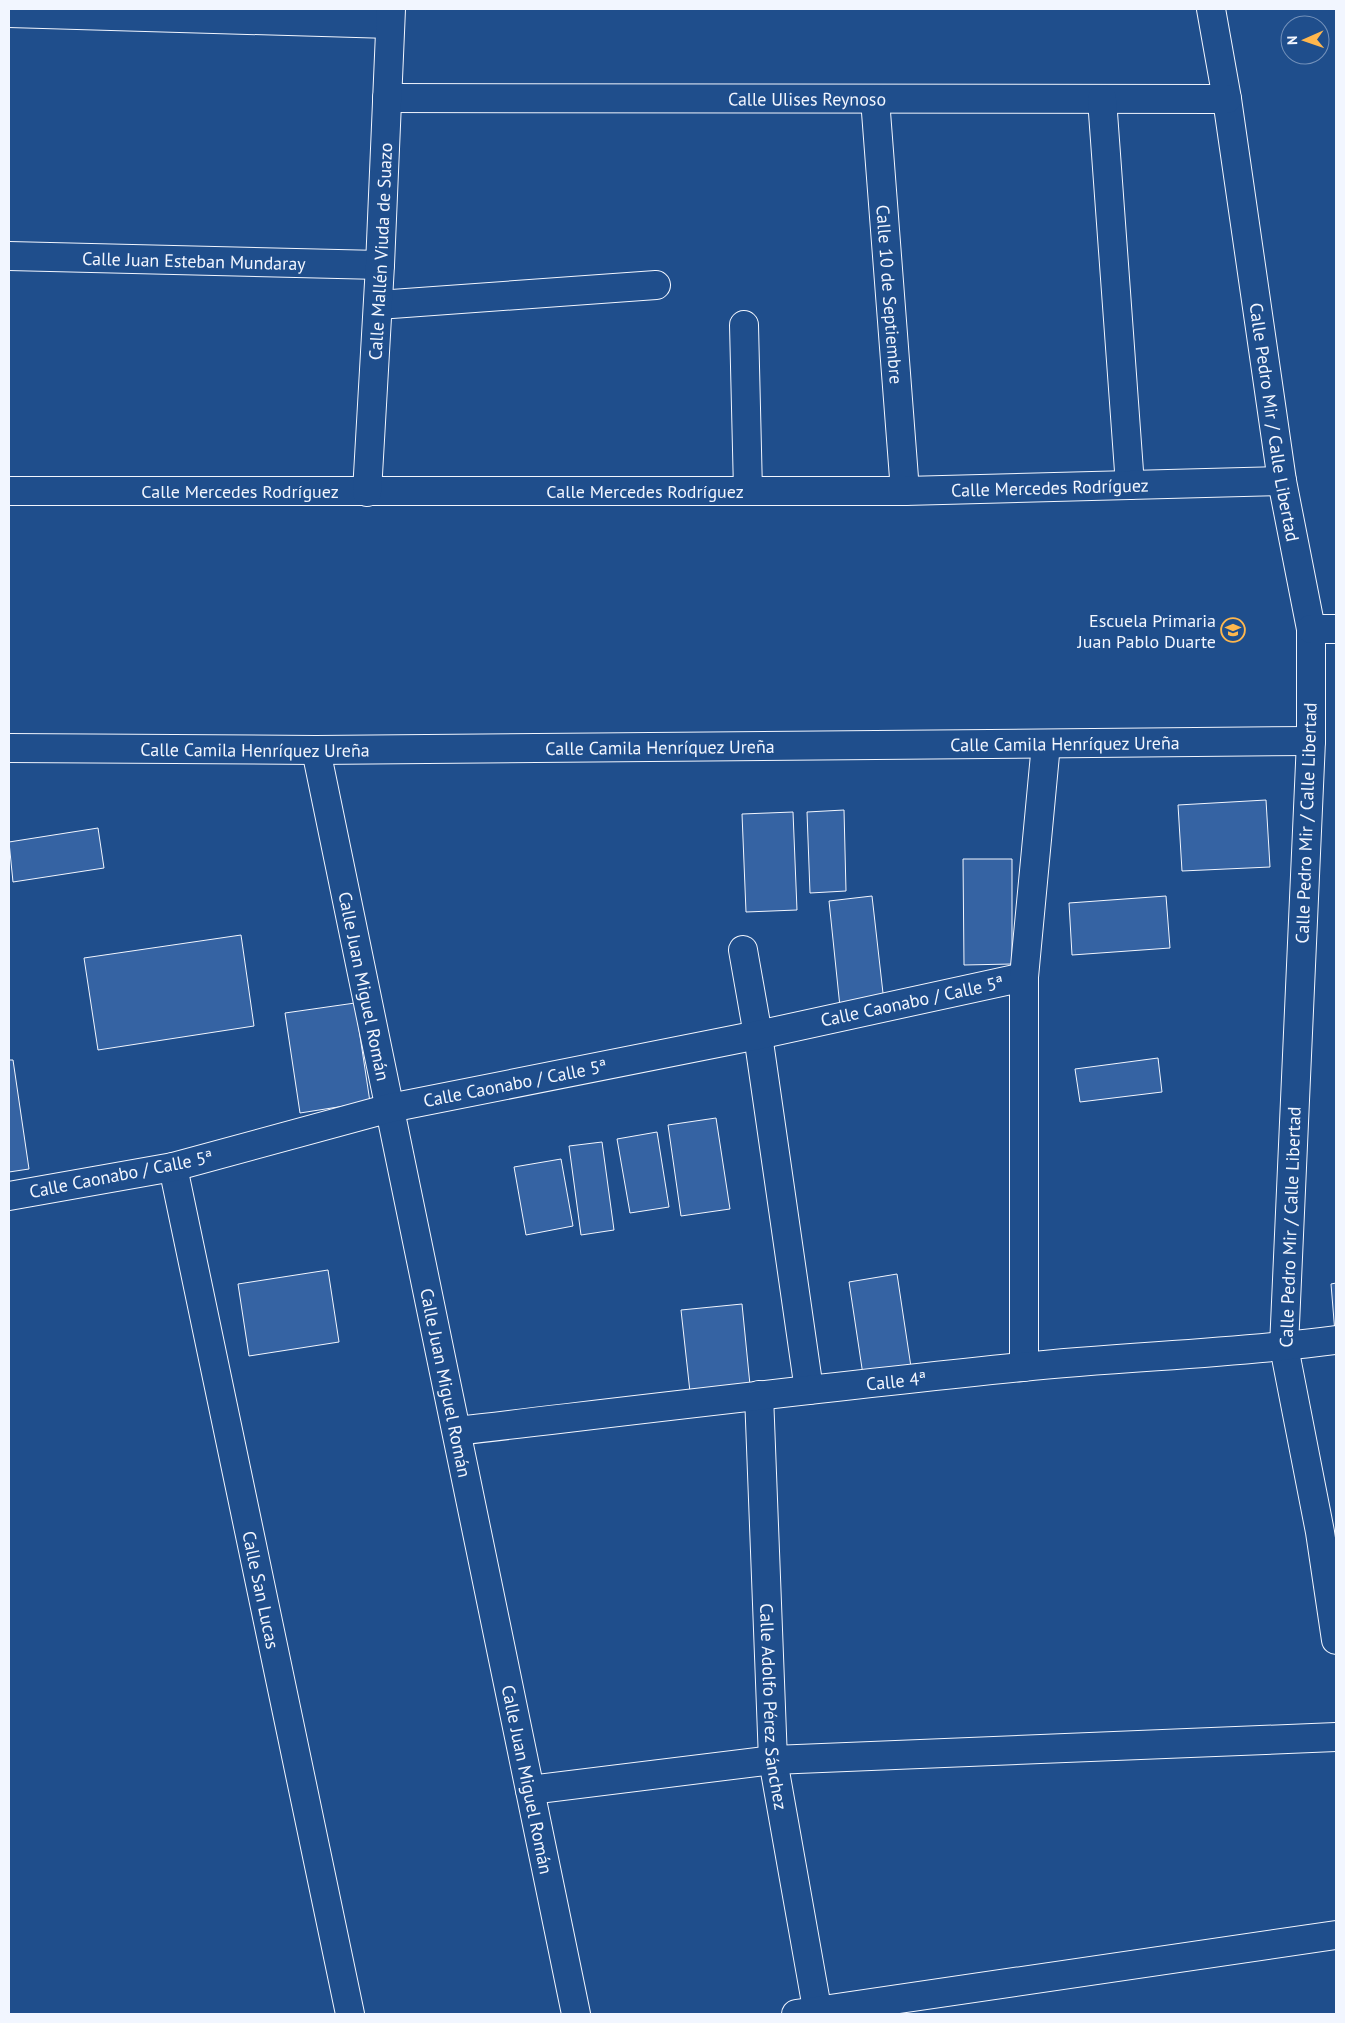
<svg xmlns="http://www.w3.org/2000/svg" width="1345" height="2023" viewBox="0 0 1345 2023" font-family="'PT Sans',sans-serif">
<style>
.building{fill:#3563a3;stroke:#f2f6ff}
.lines{fill:none;stroke-linecap:round;stroke-linejoin:round}
.street-casing{stroke:#f2f6ff;stroke-width:30}
.street{stroke:#1f4e8c;stroke-width:28}
.labels{text-anchor:middle;dominant-baseline:central;stroke-width:4;stroke-linejoin:round;paint-order:stroke}
.street-label{font-size:18px;fill:#f2f6ff;stroke:#1f4e8c}
.poi-label{font-size:18px;fill:#f2f6ff;stroke:#1f4e8c;text-anchor:end}
</style>
<rect width="100%" height="100%" fill="#1f4e8c"/>
<path class="building" d="M1266,800L1270,867L1182,871L1178,805Z
M844,810L846,891L810,893L807,812Z
M793,812L797,910L746,912L742,814Z
M98,828L104,868L13,882L9,842Z
M963,859H1012V964L964,965Z
M872,896L884,1002L840,1007L829,901Z
M1166,896L1170,948L1072,955L1069,903Z
M241,935L254,1026L98,1050L84,958Z
M355,1003L370,1102L300,1113L285,1013Z
M1158,1058L1162,1092L1080,1102L1075,1069Z
M9,1060H13L29,1169L9,1172Z
M716,1118L730,1209L681,1216L668,1125Z
M657,1132L669,1207L630,1213L617,1139Z
M602,1142L614,1230L581,1235L569,1146Z
M561,1159L573,1226L526,1235L514,1167Z
M328,1270L339,1342L249,1356L238,1284Z
M897,1274L911,1367L863,1375L849,1282Z
M1336,1283V1333H1335L1331,1284Z
M742,1304L750,1385L690,1392L681,1310Z"/>
<g class="lines">
<g class="street-casing">
<g id="street">
<path id="s1" d="M1211,9L1227,99L1282,481L1311,629V741L1284,1347L1320,1532L1336,1640"/>
<path d="M9,13L390,24"/>
<path id="s2" d="M387,98L1227,99"/>
<path id="s3" d="M875,99L905,491"/>
<path d="M1102,99L1130,485"/>
<path id="s4" d="M9,256L380,265"/>
<path d="M378,305L656,285"/>
<path d="M744,325L748,491"/>
<path id="s5" d="M9,491H905L1282,481"/>
<path id="s6" d="M367,492L380,265L391,9"/>
<path d="M1311,629H1336"/>
<path id="s7" d="M9,748L316,750L1311,741"/>
<path id="s8" d="M316,750L576,2014"/>
<path d="M743,950L758,1035L809,1390"/>
<path id="s9" d="M173,1167L350,2014"/>
<path d="M9,1196L173,1167L390,1108L758,1035L1024,977"/>
<path d="M1024,1367V977L1046,744"/>
<path id="s10" d="M759,1395L773,1760L818,2014"/>
<path d="M457,1431C645,1409 833,1386 1022,1367C1127,1356 1232,1354 1336,1340"/>
<path d="M530,1790L773,1760L1336,1737"/>
<path d="M796,2014L1336,1935"/>
</g>
</g>
<use href="#street" class="street"/>
</g>
<defs>
<g id="school-ring" transform="scale(1.25)"><circle r="9.5" fill="#1f4e8c" stroke="#ffb74d" stroke-width="1.5"/><path d="M0-5L7-2L0 1L-7-2ZM-4 1L0 2.5L4 1V4Q0 6-4 4Z" fill="#ffb74d"/></g>
</defs>
<g fill-rule="evenodd">
<use href="#school-ring" x="1233" y="630"/>
</g>
<g class="labels">
<g class="street-label">
<text stroke="none"><textPath href="#s2" startOffset="420">Calle Ulises Reynoso</textPath></text>
<text stroke="none"><textPath href="#s6" startOffset="241">Calle Mallén Viuda de Suazo</textPath></text>
<text stroke="none"><textPath href="#s4" startOffset="185">Calle Juan Esteban Mundaray</textPath></text>
<text stroke="none"><textPath href="#s3" startOffset="196">Calle 10 de Septiembre</textPath></text>
<text stroke="none"><textPath href="#s1" startOffset="418">Calle Pedro Mir / Calle Libertad</textPath></text>
<text stroke="none"><textPath href="#s5" startOffset="1041">Calle Mercedes Rodríguez</textPath></text>
<text stroke="none"><textPath href="#s5" startOffset="231">Calle Mercedes Rodríguez</textPath></text>
<text stroke="none"><textPath href="#s5" startOffset="636">Calle Mercedes Rodríguez</textPath></text>
<text stroke="none"><textPath href="#s7" startOffset="1056">Calle Camila Henríquez Ureña</textPath></text>
<text stroke="none"><textPath href="#s7" startOffset="651">Calle Camila Henríquez Ureña</textPath></text>
<text stroke="none"><textPath href="#s7" startOffset="246">Calle Camila Henríquez Ureña</textPath></text>
<text transform="translate(1306 823) rotate(-88)">Calle Pedro Mir / Calle Libertad</text>
<text stroke="none"><textPath href="#s8" startOffset="241">Calle Juan Miguel Román</textPath></text>
<text transform="translate(912 1001) rotate(-12)">Calle Caonabo / Calle 5ª</text>
<text transform="translate(515 1083) rotate(-11)">Calle Caonabo / Calle 5ª</text>
<text transform="translate(121 1174) rotate(-11)">Calle Caonabo / Calle 5ª</text>
<text transform="translate(1290 1227) rotate(-88)">Calle Pedro Mir / Calle Libertad</text>
<text transform="translate(896 1381) rotate(-6)">Calle 4ª</text>
<text stroke="none"><textPath href="#s8" startOffset="646">Calle Juan Miguel Román</textPath></text>
<text stroke="none"><textPath href="#s9" startOffset="432">Calle San Lucas</textPath></text>
<text stroke="none"><textPath href="#s10" startOffset="312">Calle Adolfo Pérez Sánchez</textPath></text>
<text stroke="none"><textPath href="#s8" startOffset="1051">Calle Juan Miguel Román</textPath></text>
</g>
<g class="poi-label">
<text x="1216" y="620">Escuela Primaria<tspan x="1216" dy="21">Juan Pablo Duarte</tspan></text>
</g>
</g>
<rect width="1345" height="2023" fill="none" stroke="#f2f6ff" stroke-width="20"/>
<g transform="translate(1305 40) rotate(268)"><circle r="24" fill="#1f4e8c" stroke="#7391ba"/>
<path d="M0-4L9 19L0 12L-9 19Z" fill="#ffb74d"/>
<text y="-8" font-size="14" font-weight="bold" text-anchor="middle" fill="#f2f6ff">N</text>
</g>
</svg>
